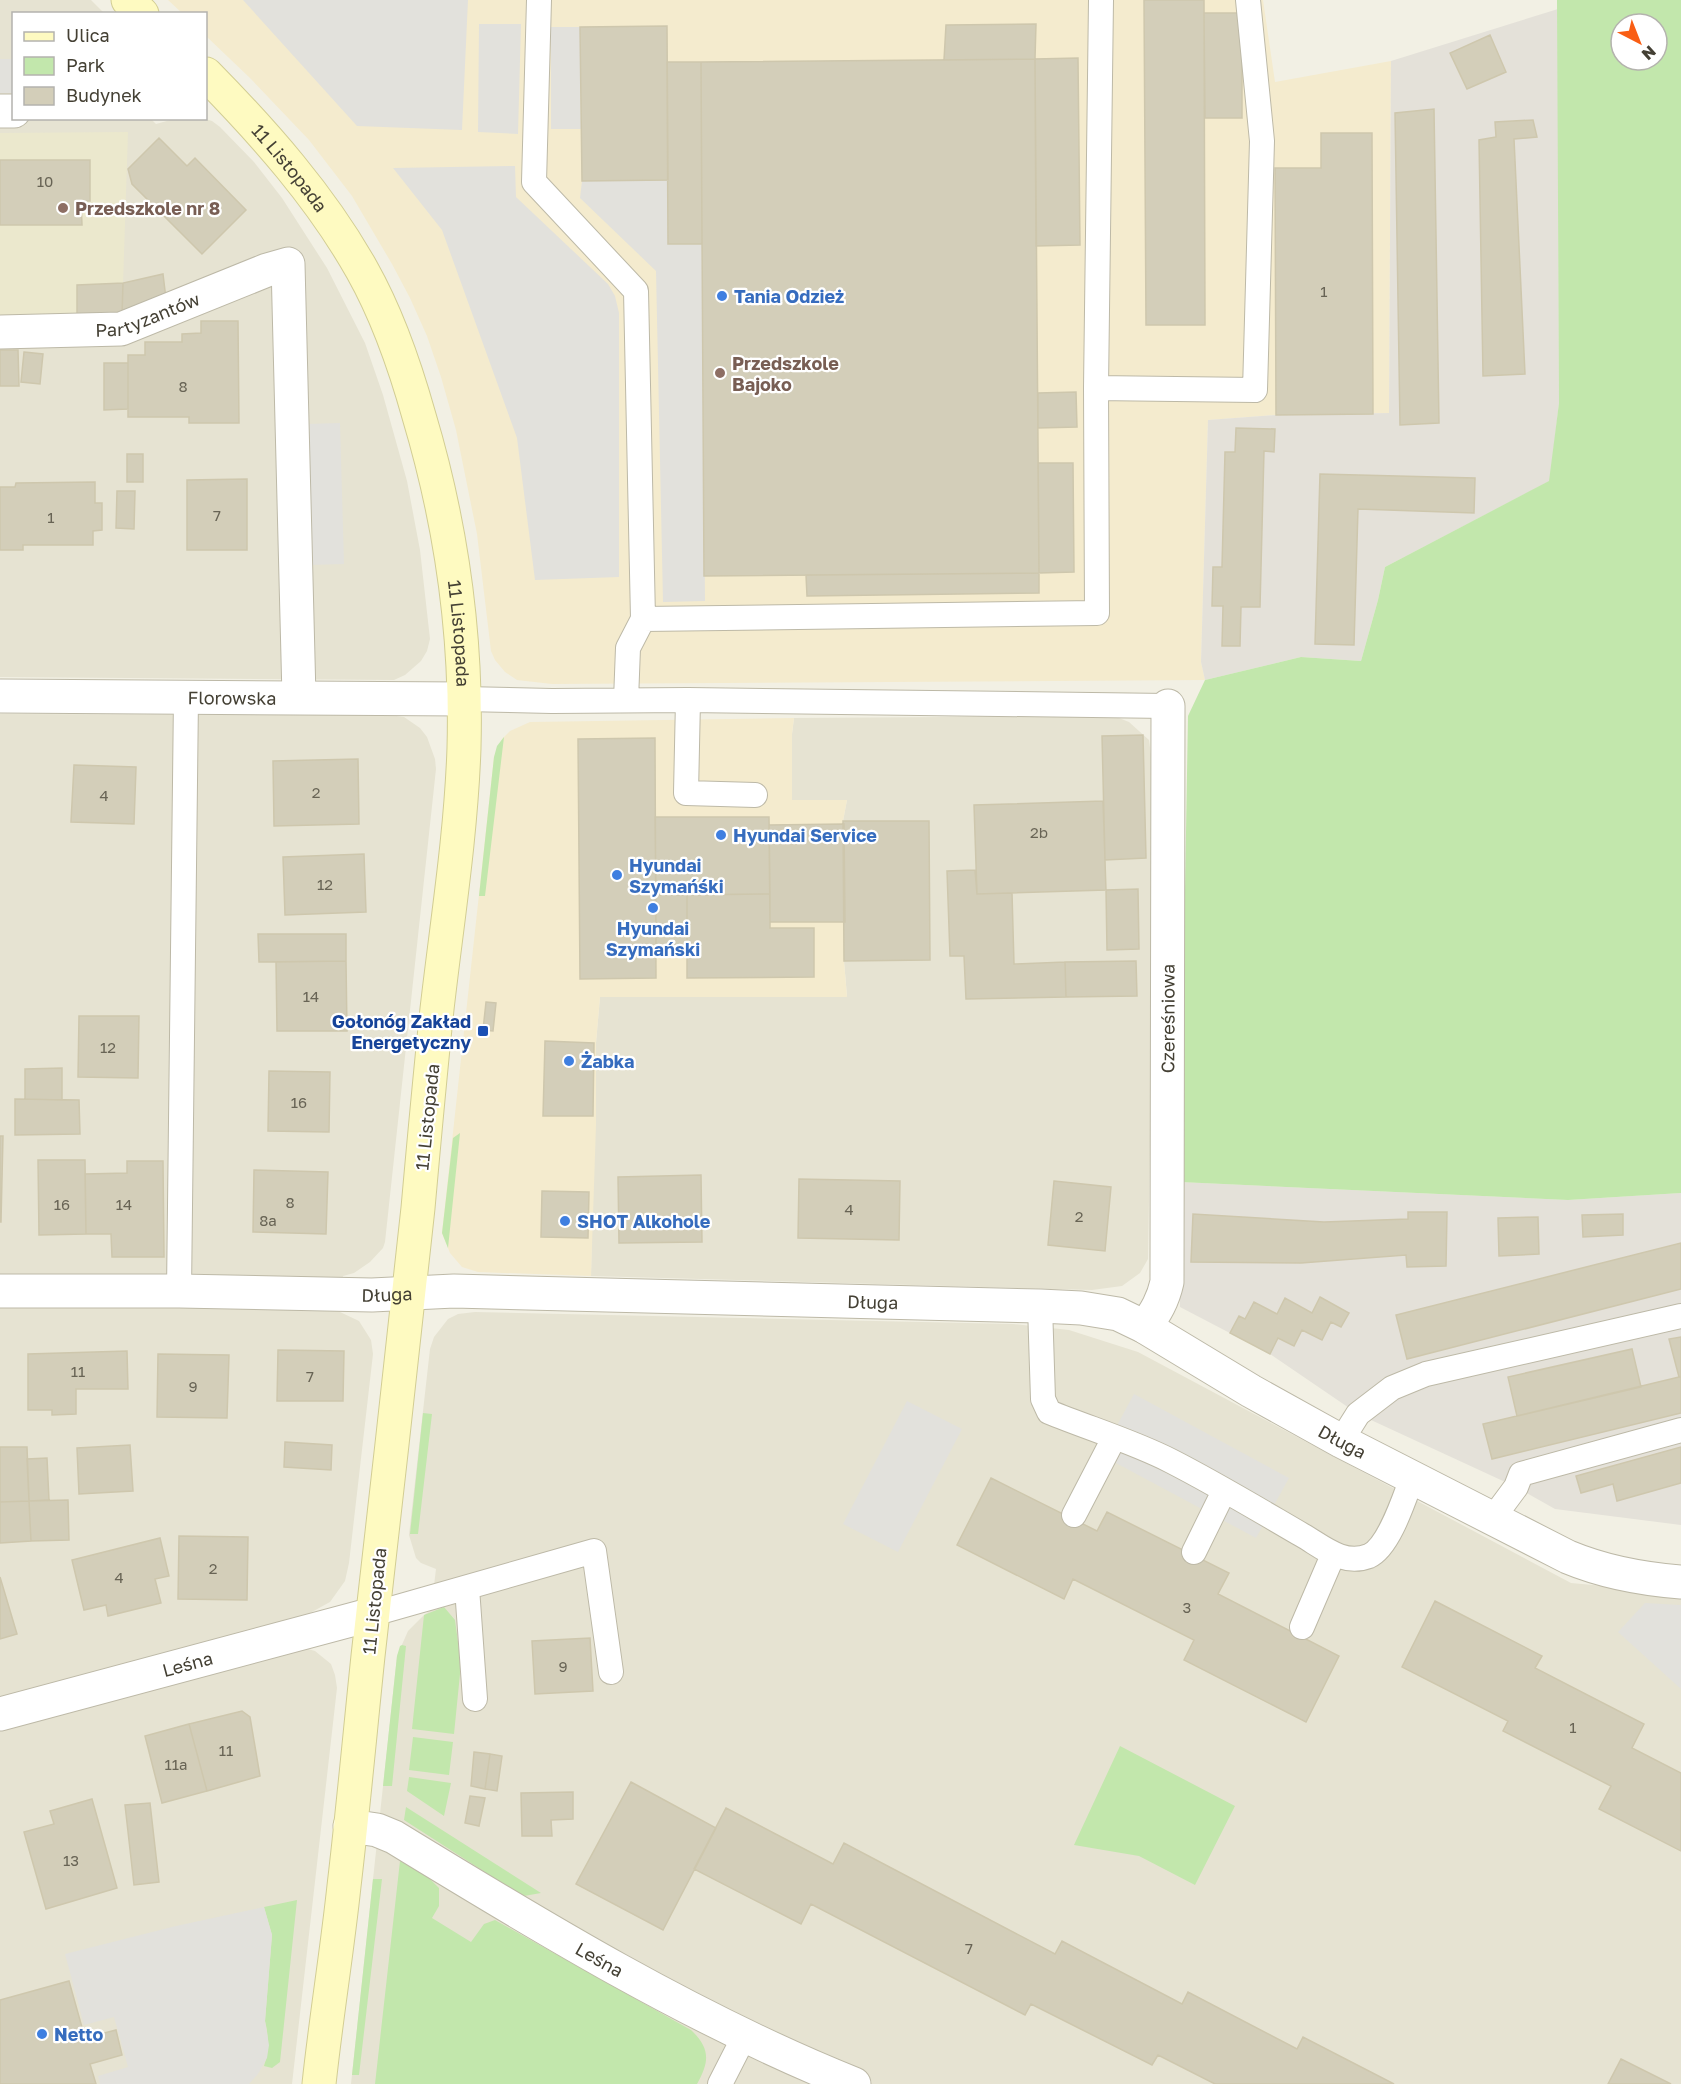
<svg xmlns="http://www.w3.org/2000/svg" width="1681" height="2084" viewBox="0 0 1681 2084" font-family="'Golos Text',sans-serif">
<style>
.residential{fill:#e6e3d2}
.commercial{fill:#f4ebce}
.industrial{fill:#e4e1d9}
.education{fill:#ebe8cd}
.green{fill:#c2e7ac;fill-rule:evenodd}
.parking{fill:#e2e1dc}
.building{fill:#d3ceb9;stroke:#cec7ad;stroke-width:1.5}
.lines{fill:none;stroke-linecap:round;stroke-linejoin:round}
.lane-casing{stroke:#bdb9a7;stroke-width:26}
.street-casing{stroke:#bdb9a7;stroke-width:35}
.secondary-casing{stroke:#d2cd93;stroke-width:35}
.lane{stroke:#fff;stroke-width:24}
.street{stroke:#fff;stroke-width:33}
.secondary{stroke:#fefac1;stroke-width:33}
.education-dot{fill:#8d6e63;stroke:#fff;stroke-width:2}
.shop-dot{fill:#3f7fe0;stroke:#fff;stroke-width:2}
.transit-dot{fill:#1a4fb4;stroke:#fff;stroke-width:2}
.labels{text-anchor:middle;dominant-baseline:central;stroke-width:4.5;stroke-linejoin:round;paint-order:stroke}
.number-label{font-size:15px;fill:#686455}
.street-label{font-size:18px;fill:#444034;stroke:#fff}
.education-label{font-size:18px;font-weight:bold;fill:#785e54;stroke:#fff;text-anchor:start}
.shop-label{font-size:18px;font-weight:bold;fill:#366cbe;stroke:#fff;text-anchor:start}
.transit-label{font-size:18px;font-weight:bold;fill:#164399;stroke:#fff;text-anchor:end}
</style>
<rect width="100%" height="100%" fill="#f2f0e4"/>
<path class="residential" d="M0,0H91L104,13L14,14V118H150L156,124L174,119H205L212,121L220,127L254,162L282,198L327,268L365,343L383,395L407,481L420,550L430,639L427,651L421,661L405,675L394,680L0,677Z
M0,714L389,715L404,717L420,728L427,737L435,759L436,769L385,1242L383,1248L370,1262L354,1273L343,1276L340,1312L359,1321L371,1340L373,1354L349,1563L345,1581L330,1602L310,1613L308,1649L315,1651L331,1664L335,1675L337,1688L292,2084H0Z
M1114,716L1129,722L1149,740L1156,791L1148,1259L1140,1273L1122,1286L1092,1290L591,1276L596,1043L600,997L847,996L844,961L843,821L847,800H792V734L794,718Z
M475,1312L1013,1324L1069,1330L1138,1352L1571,1583L1681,1593V2084H351L397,1656L408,1631L424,1615L431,1610L436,1569L421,1563L416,1558L409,1535L430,1349L434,1337L448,1319L458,1314Z"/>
<path class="commercial" d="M168,0H1263L1275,82L1391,61L1389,413L1276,415L1208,420L1201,662L1205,680L552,684L517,680L505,672L495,660L491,651L477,534L456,430L441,377L427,336L410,298L392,264L352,196L309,140L251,79L206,36V14L182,13Z
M794,718L792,734V800H847L843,821L844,961L847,997H600L596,1043V1125L591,1276L478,1272L462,1267L450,1253L442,1233L494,757L502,739L510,731L530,722Z"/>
<path class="industrial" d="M1558,9L1559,403L1550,481L1385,567L1378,600L1361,661L1301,657L1205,680L1201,662L1208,420L1276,415L1389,413L1391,61Z
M1180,1182L1568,1200L1681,1193V1525L1555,1509L1516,1487L1358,1414L1270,1354L1180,1307Z"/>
<path class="education" d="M128,132L122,315L0,316V133Z"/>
<path class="green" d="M1557,0H1681V1193L1568,1200L1180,1182L1188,716L1205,680L1301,657L1361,661L1378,600L1385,567L1549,481L1559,403ZM1621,24H1657V60H1621Z
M504,737L485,896H479L494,757L497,746Z
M460,1133L448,1248L442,1233L453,1138Z
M423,1413L432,1414L418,1534H410Z
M444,1607L455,1620L461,1664L454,1734L412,1729L424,1615Z
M402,1645L406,1646L392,1786H383L397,1656L400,1646Z
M413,1737L453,1742L449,1775L409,1770Z
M1120,1746L1235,1806L1195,1885L1139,1856L1074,1845Z
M409,1777L451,1783L444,1816L407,1791Z
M406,1807L541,1893L524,1896L516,1892L404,1820Z
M400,1861L427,1876L439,1888V1906L432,1918L471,1942L484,1924L495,1920L691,2030C710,2048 710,2061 697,2084H375Z
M373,1879H382L359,2075H352Z
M297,1900L280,2062L272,2068L264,2066C269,2052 269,2036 265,2021L272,1935L264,1907Z"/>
<path class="parking" d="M243,0H468L462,130L357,126Z
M479,24H521L518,134L478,132Z
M551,27H580L581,129H551Z
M0,59H13V93H0Z
M515,166L516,197L608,284L615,296L619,313V577L535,580L517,438L442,230L393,168Z
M668,180V244H702L705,601L663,602L656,271L580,198L582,181Z
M340,423L344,564L310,565L306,424Z
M1134,1394L1289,1478L1256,1538L1101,1455Z
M907,1401L962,1429L898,1552L843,1524Z
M1645,1603L1681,1605V1689L1618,1632Z
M264,1907L272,1935L265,2021L269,2045L267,2058L258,2074L249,2084H100L98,2076L128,2067L114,2017L84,2025L65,1954L176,1926Z"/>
<path class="building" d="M1144,0H1204L1205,325H1146Z
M1204,13H1242V118H1205Z
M1036,24L1035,59L944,60L946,25Z
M667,26L668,180L582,181L580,27Z
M1490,35L1506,72L1467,89L1450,53Z
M1078,58L1080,245L1036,246L1035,59Z
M1035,59L1039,573L704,576L701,62Z
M667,62H701L702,244H668Z
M1434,109L1439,423L1400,425L1395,113Z
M1533,120L1537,137L1514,139L1525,374L1483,376L1479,140L1496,137L1495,122Z
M1321,133H1372L1373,414L1276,415L1275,168H1321Z
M159,138L187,166L195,158L246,210L202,254L132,184L128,169Z
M0,160H90V201H81L82,225H0Z
M163,274L166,299L122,315L123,283Z
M123,283L122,315H77V285Z
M201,321H238L239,423H189V417H128V355H145V342H182V334L201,333Z
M0,350H18L19,386H0Z
M24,352L43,354L40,384L21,382Z
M104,363H128V409L104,410Z
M1076,392L1077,427L1038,428V393Z
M1236,428L1275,429L1274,452L1264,451L1260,607H1241L1240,646H1222L1223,606H1212L1213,567H1222L1225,452H1235Z
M127,454H143V482H127Z
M1038,463H1073L1074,572L1039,573Z
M1320,474L1475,478L1474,513L1358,509L1354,645L1315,644Z
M247,479V550H187V480Z
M95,482V503H102V530L93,531V545H23V550H0V487H15L16,483Z
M117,491H135L134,529L116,528Z
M1039,573V593L807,596L806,575Z
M1143,735L1146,858L1105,860L1102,736Z
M655,738L656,978L580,979L578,739Z
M358,759L359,824L274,826L273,761Z
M74,765L136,767L134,824L71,822Z
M1103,801L1106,890L977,894L974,805Z
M655,817H769L770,894L656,895Z
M843,821H929L930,960L844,961Z
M844,824L845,922H770L769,825Z
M364,854L366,912L285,915L283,857Z
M975,870L977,894L1012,893L1014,964L1065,962L1066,997L966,999L964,956H950L947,871Z
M1138,889L1139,949L1107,950L1106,890Z
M770,894V928H814V977L687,978V895Z
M656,895H687V955H656Z
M258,934H346V961L259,962Z
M346,961L347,1031H277L276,962Z
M1136,961L1137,996L1066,997L1065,962Z
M486,1002L496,1003L493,1031L483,1030Z
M79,1016H139L138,1078L78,1077Z
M545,1041L594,1043L593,1116H543Z
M62,1068V1100L25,1099V1069Z
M269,1071L330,1072L329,1132L268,1131Z
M15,1099L79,1100L80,1134L15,1135Z
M0,1136H3L1,1222H0Z
M38,1160H85L86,1234L39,1235Z
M127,1161H163L164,1257H112L111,1234H86L85,1174L127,1173Z
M254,1170L328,1172L326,1234L253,1232Z
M701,1175L702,1242L619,1243L618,1177Z
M799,1179L900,1181L899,1240L798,1238Z
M1054,1181L1111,1187L1105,1251L1048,1245Z
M542,1191L589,1192L588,1238L541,1237Z
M1408,1212H1447L1446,1266L1407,1267L1406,1255L1301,1263L1191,1262L1193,1214L1324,1222L1408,1219Z
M1623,1214V1235L1583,1237L1582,1215Z
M1538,1217L1539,1254L1499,1256L1498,1218Z
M1681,1243V1289L1407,1359L1396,1315Z
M1320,1297L1349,1313L1341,1327L1331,1322L1322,1340L1302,1330L1294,1346L1278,1338L1270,1354L1230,1333L1239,1316L1245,1319L1254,1302L1277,1314L1285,1298L1312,1313Z
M1681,1337V1377H1679L1669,1339Z
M1632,1349L1641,1387L1517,1416L1508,1377Z
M278,1350L344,1351L343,1401H277Z
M127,1351L128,1389H76V1414L52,1415V1410H28V1354Z
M158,1354L229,1355L227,1418L157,1417Z
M1679,1377H1681V1413L1492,1459L1483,1424Z
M285,1442L332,1445L331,1470L284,1467Z
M130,1445L133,1491L79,1494L77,1448Z
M0,1447H27L29,1501L0,1502Z
M1681,1447V1483L1617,1501L1613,1484L1581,1493L1576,1476Z
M47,1458L49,1500L29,1501L27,1459Z
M991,1478L1097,1531L1107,1512L1229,1573L1218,1594L1339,1656L1306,1722L1184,1660L1194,1640L1073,1579L1064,1599L957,1545Z
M68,1500L69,1540L31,1541L29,1501Z
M29,1501L31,1541L0,1543V1502Z
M179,1536L248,1537L247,1600L178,1599Z
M160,1538L169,1576L155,1579L161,1603L108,1616L106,1605L84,1610L72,1560Z
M0,1577L17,1634L0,1639Z
M1435,1601L1542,1656L1535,1668L1644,1724L1632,1748L1681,1773V1851L1599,1809L1611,1786L1503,1731L1508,1721L1402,1667Z
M590,1638L593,1691L535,1694L532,1641Z
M242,1711L250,1717L260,1776L207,1791L189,1724Z
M189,1724L207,1791L162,1803L145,1736Z
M474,1752L490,1754L485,1789L471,1786Z
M490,1754L502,1756L497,1791L485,1789Z
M631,1782L716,1828L663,1930L576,1884Z
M573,1792V1819L551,1820L552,1836H522L521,1793Z
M470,1796L485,1798L479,1826L465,1823Z
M92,1799L117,1888L46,1909L24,1832L54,1824L50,1811Z
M150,1803L159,1882L134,1885L125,1805Z
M726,1808L833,1864L844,1843L1055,1954L1062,1941L1182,2004L1188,1992L1297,2049L1303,2037L1394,2084H1215L1158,2055L1152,2065L1031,2004L1025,2015L811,1904L801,1924L694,1869Z
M69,1981L85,2038L116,2030L122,2055L90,2064L96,2084H0V2000Z
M1621,2059L1671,2084H1608Z"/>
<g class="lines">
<g class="lane-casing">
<path id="lane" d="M539,0L534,182L636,291L643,619L628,648L626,700
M1096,388L1255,390L1262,141L1248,0
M643,619L1097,613L1096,388L1101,0
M464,699L552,701L688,700L1168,706
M688,700L686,793L755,795
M179,1291L186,697
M1040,1306L1043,1399L1049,1412C1088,1428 1134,1442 1171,1461C1216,1484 1259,1510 1302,1535C1323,1547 1343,1566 1369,1556C1389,1547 1404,1499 1412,1478
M1341,1441L1358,1414L1392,1388L1426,1374L1681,1316
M1074,1515L1114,1438
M1493,1518L1516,1487L1521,1474L1681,1430
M1194,1552L1224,1491
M467,1588L475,1699
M373,1614L594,1551L611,1672
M1302,1627L1333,1555
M720,2084L745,2035"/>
</g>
<g class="street-casing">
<g id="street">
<path d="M0,111H14"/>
<path id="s1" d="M0,332L121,329L267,270L288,264L299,697"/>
<path id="s2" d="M0,696L464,699"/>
<path id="s3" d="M0,1291H179L372,1295L454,1291L1040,1306L1081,1308L1118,1314L1145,1327L1251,1391L1341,1441L1568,1557C1604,1572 1642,1579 1681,1582"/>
<path id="s4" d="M1145,1327C1156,1312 1163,1300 1167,1282L1168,706"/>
<path id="s5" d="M0,1714L373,1614"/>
<path id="s6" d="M350,1826L377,1830L394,1837C541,1927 694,2020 854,2084"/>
</g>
</g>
<g class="secondary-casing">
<g id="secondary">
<path d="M128,0L142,14"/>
<path id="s7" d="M206,74C264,133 321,197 362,270C388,316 405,366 419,416C451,523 467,637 464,748C461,836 447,922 437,1009C430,1075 424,1141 418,1208C402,1357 385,1507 368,1656C360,1733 353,1810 344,1886C337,1952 326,2018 319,2084"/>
</g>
</g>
<use href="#lane" class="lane"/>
<use href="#street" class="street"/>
<use href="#secondary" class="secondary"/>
</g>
<g class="education-dot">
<circle cx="63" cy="208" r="6"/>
<circle cx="720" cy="373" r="6"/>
</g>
<g class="shop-dot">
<circle cx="722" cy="296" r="6"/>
<circle cx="721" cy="835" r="6"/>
<circle cx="617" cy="875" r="6"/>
<circle cx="653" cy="908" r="6"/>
<circle cx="569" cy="1061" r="6"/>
<circle cx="565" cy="1221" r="6"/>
<circle cx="42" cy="2034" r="6"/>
</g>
<rect class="transit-dot" x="477" y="1025" width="12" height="12" rx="3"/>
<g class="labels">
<g class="number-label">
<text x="45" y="181">10</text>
<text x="1324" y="291">1</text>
<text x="183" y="386">8</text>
<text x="217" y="515">7</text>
<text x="51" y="517">1</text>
<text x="316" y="792">2</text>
<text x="104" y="795">4</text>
<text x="1039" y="832">2b</text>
<text x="325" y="884">12</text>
<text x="311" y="996">14</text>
<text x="108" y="1047">12</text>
<text x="299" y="1102">16</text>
<text x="290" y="1202">8</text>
<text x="62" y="1204">16</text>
<text x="124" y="1204">14</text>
<text x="849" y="1209">4</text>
<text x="1079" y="1216">2</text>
<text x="268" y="1220">8a</text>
<text x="78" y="1371">11</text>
<text x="310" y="1376">7</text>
<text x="193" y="1386">9</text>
<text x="213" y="1568">2</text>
<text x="119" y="1577">4</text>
<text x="1187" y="1607">3</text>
<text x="563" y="1666">9</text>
<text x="1573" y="1727">1</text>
<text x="226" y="1750">11</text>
<text x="176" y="1764">11a</text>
<text x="71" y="1860">13</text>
<text x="969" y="1948">7</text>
</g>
<g class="street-label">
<text stroke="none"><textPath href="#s7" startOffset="126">11 Listopada</textPath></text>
<text stroke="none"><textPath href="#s1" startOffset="150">Partyzantów</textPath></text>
<text stroke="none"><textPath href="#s7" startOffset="630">11 Listopada</textPath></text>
<text stroke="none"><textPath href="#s2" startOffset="232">Florowska</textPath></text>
<text stroke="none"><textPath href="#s4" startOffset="314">Czereśniowa</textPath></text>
<text transform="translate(427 1117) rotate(-84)">11 Listopada</text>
<text stroke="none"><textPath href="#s3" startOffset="387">Długa</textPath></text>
<text stroke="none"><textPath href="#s3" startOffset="873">Długa</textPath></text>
<text stroke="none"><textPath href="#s3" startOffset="1377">Długa</textPath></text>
<text transform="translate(374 1601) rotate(-84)">11 Listopada</text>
<text stroke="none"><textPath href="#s5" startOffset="194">Leśna</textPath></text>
<text stroke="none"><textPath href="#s6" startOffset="285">Leśna</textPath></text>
</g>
<g class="education-label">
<text x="75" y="208">Przedszkole nr 8</text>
<text x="732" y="363">Przedszkole<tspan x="732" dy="21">Bajoko</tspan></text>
</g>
<g class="shop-label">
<text x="734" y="296">Tania Odzież</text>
<text x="733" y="835">Hyundai Service</text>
<text x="629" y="865">Hyundai<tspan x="629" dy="21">Szymańśki</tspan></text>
<text x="653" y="928" text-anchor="middle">Hyundai<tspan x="653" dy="21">Szymański</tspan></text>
<text x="581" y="1061">Żabka</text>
<text x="577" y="1221">SHOT Alkohole</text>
<text x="54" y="2034">Netto</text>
</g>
<g class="transit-label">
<text x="471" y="1021">Gołonóg Zakład<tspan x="471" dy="21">Energetyczny</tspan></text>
</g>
</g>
<rect x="12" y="12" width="195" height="108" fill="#ffffff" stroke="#b4b3ae" stroke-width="1.5"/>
<rect x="24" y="32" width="30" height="9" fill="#fefac1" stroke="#b4b3ae" stroke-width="1.5"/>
<text x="66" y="42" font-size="18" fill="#444034">Ulica</text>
<rect x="24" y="57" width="30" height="18" fill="#c2e7ac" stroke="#b4b3ae" stroke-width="1.5"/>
<text x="66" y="72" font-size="18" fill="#444034">Park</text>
<rect x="24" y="87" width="30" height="18" fill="#d3ceb9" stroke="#b4b3ae" stroke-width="1.5"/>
<text x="66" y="102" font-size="18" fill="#444034">Budynek</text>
<g transform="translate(1639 42) rotate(138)"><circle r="28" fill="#ffffff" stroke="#b4b3ae" stroke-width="1.5"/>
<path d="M0-4.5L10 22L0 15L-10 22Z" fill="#f95e14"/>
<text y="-9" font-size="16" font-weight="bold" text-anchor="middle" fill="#444034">N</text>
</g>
</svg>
